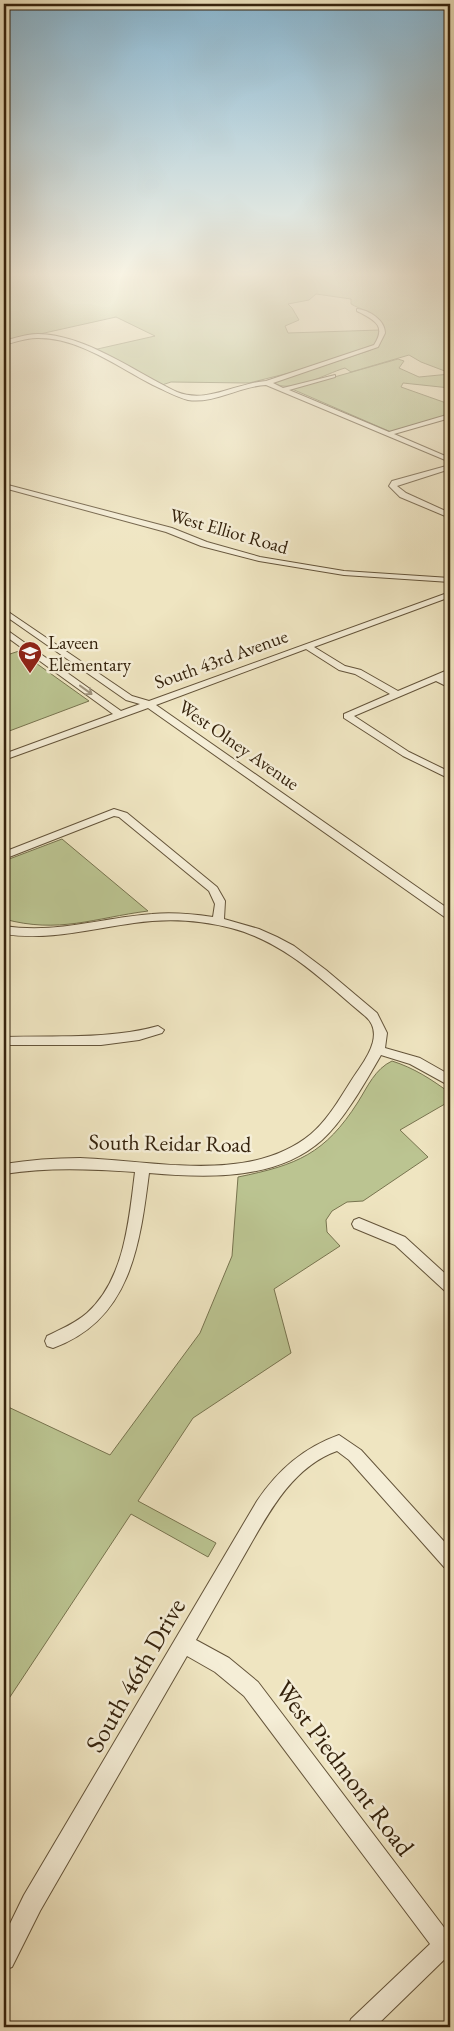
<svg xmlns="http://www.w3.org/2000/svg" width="454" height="2031" viewBox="0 0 454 2031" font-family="'EB Garamond',serif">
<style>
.green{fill:#bbc491;stroke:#78744f}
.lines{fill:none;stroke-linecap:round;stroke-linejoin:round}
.minor-casing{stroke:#64543a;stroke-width:2}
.minor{fill:#f5eed7;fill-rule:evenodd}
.oneway{stroke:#9f937c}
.labels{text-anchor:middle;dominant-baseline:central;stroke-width:5;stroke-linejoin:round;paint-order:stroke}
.far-street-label{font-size:19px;fill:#35230d;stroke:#f5eed7}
.far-poi-label{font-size:19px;fill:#35230d;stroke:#f5eed7;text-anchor:start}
.street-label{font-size:22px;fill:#35230d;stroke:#f5eed7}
.near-street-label{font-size:26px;fill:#35230d;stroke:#f5eed7}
</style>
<rect width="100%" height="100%" fill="#efe5c1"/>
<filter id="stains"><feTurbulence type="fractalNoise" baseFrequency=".004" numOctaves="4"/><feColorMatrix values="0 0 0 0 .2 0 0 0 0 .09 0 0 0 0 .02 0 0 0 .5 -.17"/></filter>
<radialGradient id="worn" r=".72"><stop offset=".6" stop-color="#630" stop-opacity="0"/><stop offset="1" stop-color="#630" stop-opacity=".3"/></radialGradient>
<path class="green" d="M4,276H450V373L421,362L409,355L351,372L345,368C324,374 294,394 272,383L368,351C381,346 391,332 380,320C373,313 360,309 351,304V299L316,294L309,300L288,304L292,308L299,320L285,326L288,333L380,330L379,338L374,346L301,370L249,383L171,382L162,385L93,350L155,336L116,317L4,342Z
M398,359L404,361L399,368L419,377L450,374V388L403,383L401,387L449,404L450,414L391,432L292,389Z
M19,651L89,701L4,733V656Z
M62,839L148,911C94,918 59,934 4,919V861Z
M392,1061C414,1068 431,1079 450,1093V1101L400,1130L428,1157L363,1201L347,1202L332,1211L326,1220L327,1232L340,1246L274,1289L291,1353L193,1418L138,1501L216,1543L208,1557L131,1514L4,1706V1405L110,1455L200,1333L232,1256L238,1177C297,1165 325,1154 358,1102C368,1086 375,1069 392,1061Z"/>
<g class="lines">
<g class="minor-casing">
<path id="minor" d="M357,309C369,310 385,320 385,333L378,347L273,383L283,388L335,375V377L289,390L389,432L450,414V418L394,434L450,458V462L266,385C240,386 214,404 188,400C176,397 164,390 153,385C118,367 78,337 37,338C26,338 15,342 4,345V341C15,338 26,334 38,334C84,334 135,372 177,392C207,404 236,383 266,381L374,345C387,325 374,320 357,311Z
M450,465V469L397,486L406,493L450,513V518L400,497L389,486L392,481Z
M4,484L172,528L207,542L260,557L344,571L450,578V582L344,575L259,561L201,546L166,532L4,488Z
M450,592V597L314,647L345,666L361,670L398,691L450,669V675L444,678L450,681V688L436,681L354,716L409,752L450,772V779L403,756L344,718V714L390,694L355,674L339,670L306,649L156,705L450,910V918H446L148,708L4,760V754L113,714L4,635V628L121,711L140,704L126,700L4,615V609L132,696L149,701Z
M114,809L127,813L217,887L225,901L224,919L259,929L277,937L294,946L326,970L377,1013L387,1033L385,1048L420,1058L450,1075V1086L410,1064L381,1055C366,1081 344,1120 322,1140C276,1181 206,1178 149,1173C140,1244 131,1320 53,1348L47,1346L45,1341L47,1336C61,1329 76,1323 87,1313C125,1279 129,1219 135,1172C90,1169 49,1167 4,1174V1164C29,1160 54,1158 80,1158C153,1160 249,1185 311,1134C332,1116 344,1090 359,1069C370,1053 383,1031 365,1016C323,981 285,942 231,928C200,920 167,918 134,923C90,929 49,941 4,934V926C57,934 100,918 152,914C172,912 193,914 213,917L215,904L209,891L119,817L114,816L4,859V852Z
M158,1026L164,1030L162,1033L139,1040L101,1045H4V1037C56,1035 107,1040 158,1026Z
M359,1218L405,1237L450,1278V1293L445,1291L395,1245L354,1228L352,1224L354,1220Z
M339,1435L361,1450L450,1548V1570L444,1567L349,1460L337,1451C289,1468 265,1520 241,1561C226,1587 211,1614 196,1640L229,1658L258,1682L446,1930H450V1954L375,2027H348L351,2019L430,1944L244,1696L215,1672L187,1656L40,1911L12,1967L4,1970V1936L24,1895L257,1501C278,1470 303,1448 339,1435Z"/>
</g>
<use href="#minor" class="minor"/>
</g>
<defs><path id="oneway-shaft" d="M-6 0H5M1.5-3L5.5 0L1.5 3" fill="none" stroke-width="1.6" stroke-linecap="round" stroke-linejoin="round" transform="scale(1.25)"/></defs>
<use class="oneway" href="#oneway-shaft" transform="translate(86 690) rotate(36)"/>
<linearGradient id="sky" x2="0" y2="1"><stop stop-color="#89b8d4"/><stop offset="0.49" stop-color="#f8f3e3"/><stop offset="1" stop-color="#f8f3e3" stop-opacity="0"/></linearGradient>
<rect width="454" height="561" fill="url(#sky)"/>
<defs>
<g id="school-pin" transform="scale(1.25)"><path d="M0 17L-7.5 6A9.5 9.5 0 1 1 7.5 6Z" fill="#8f2418" stroke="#f5eed7"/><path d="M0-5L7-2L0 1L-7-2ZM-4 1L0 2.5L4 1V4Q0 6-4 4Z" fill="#fff"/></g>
</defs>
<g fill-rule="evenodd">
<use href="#school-pin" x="30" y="653"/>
</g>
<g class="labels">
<g class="far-street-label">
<text transform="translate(229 531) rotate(16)">West Elliot Road</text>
<text transform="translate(221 659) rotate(-20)">South 43rd Avenue</text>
<text transform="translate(239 745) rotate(35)">West Olney Avenue</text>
</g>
<g class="far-poi-label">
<text x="48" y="642">Laveen<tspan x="48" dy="22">Elementary</tspan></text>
</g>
<g class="street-label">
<text transform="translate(170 1143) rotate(1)">South Reidar Road</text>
</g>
<g class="near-street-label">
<text transform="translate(135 1675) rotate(-60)">South 46th Drive</text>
<text transform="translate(345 1768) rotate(53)">West Piedmont Road</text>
</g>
</g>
<rect width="454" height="2031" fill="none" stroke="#efe5c1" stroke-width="20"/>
<rect x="5" y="5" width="444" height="2021" fill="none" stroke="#35230d" stroke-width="2.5"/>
<rect x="10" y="10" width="434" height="2011" fill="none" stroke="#35230d"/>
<rect width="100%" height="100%" filter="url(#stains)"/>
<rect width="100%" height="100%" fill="url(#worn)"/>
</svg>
